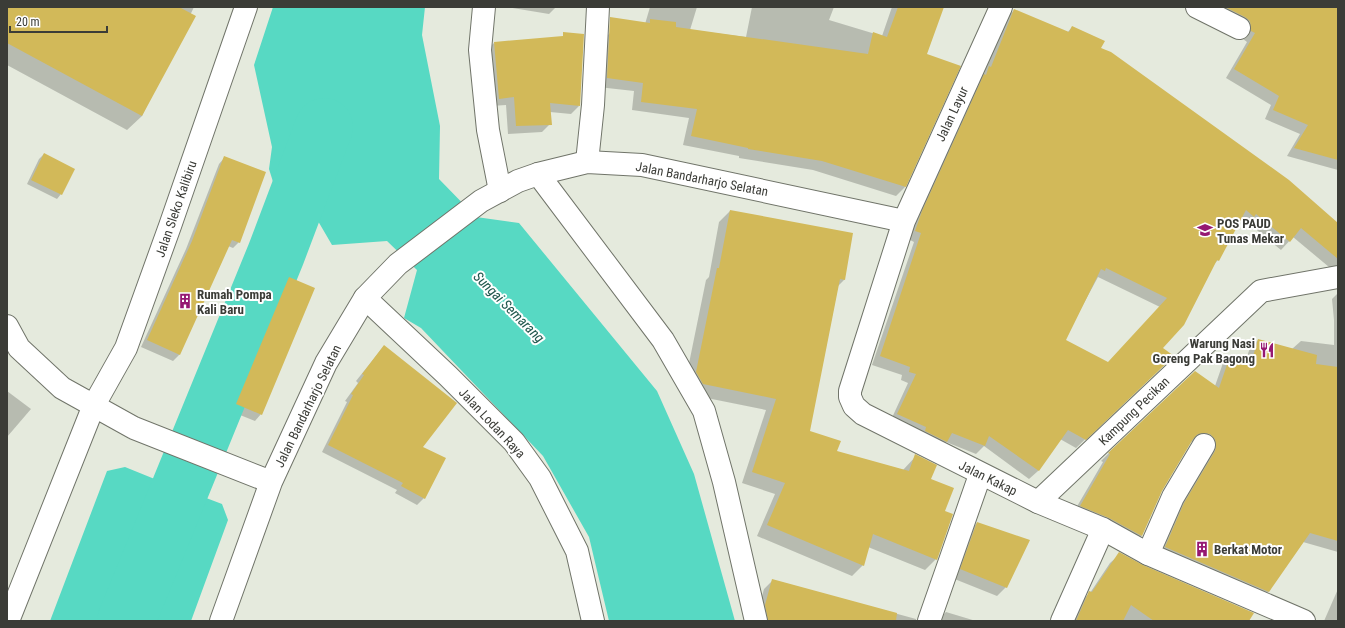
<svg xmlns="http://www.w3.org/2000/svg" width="1345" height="628" viewBox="0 0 1345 628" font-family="'Roboto Condensed',sans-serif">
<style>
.water{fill:#57d9c3}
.shadow{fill:#0003;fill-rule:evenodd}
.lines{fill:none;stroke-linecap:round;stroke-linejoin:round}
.river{stroke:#57d9c3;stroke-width:58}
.building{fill:#d2b959;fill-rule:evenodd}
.minor-casing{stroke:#707469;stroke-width:24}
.tertiary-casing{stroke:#707469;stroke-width:24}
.minor{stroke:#fff;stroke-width:22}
.tertiary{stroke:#fff;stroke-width:22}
.labels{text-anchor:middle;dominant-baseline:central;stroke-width:4;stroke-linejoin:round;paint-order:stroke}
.street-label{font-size:13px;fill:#3b3c37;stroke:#fff}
.poi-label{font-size:13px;font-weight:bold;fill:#3b3c37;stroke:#fff;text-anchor:start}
.water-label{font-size:14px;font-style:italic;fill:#20574d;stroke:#fff}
</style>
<rect width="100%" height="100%" fill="#e5eadd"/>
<path class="water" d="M273,7H425L422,35L440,126L439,179L476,217L519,223L657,391L694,474L735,621H609L589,537L543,456L421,328L404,318L417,270L387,241L332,245L318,221L274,185L269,169L272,147L254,65Z
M125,467L162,482L167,470L197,481L193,493L222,504L228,520L191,621H50L107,471Z"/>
<path class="shadow" d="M7,7H194L142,116L127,130L7,65Z
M507,7H556L549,14Z
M650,7H697L690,30L746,37L752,7H834L829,20L882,36L892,7H943L926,55L959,67L905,187L896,196L813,170L739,158V156L683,145L689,118L632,110L634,91L598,87L601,42L610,33L643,31Z
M1200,7H1338V170L1287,156L1300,134L1265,119L1271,105L1226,78L1247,42L1243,39L1241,30Z
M1014,10L1067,33L1072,27L1338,224V277L1329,273V267L1293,237L1281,250L1247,222L1245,224L1239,220L1218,260L1213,265L1161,348L1164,364L1076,448L1060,439L1038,471L1029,479L984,446L976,454L946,442L938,450L890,422L908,383L901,380L902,375L872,365L914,242L908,239L980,76L984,73L1006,19ZM1098,277L1160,307L1108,363L1064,340Z
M494,43L579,106L571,114L550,112V124L542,132L508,134L506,105L491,106L486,51Z
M44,154L61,194L57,199L27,184L39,159Z
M225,157L239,242L233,248L228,246L179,355L173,361L141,347L186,249L219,164Z
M730,211L852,234L844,280L838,286L809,432L836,452L903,470L916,456L930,479L944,511L936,559L925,570L868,547L863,565L852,576L757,536L775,494L742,483L766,410L692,395L685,383L706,280L709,277L719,222Z
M289,278L261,414L255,421L230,411L283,285Z
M1338,293V552L1303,542L1268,592L1259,600L1157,556L1195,441L1190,442L1161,490L1141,536L1133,544L1072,515L1103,462L1101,461L1109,453L1215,386L1223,363L1231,354L1246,359L1250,348L1258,340L1292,349L1301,341L1334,345V320L1332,299Z
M384,346L422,447L424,498L417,505L395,493L397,490L322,452L347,402L345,401L358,383L356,381Z
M7,391L31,409L7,437Z
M977,523L1006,587L997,596L952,578L968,532Z
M1120,554L1248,621H1071L1080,602L1090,593L1110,563Z
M773,580L916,619V621H758L757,614L764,589Z
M1338,589V621H1324Z
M946,612L976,621H937Z"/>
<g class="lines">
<path class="river" d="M126,621L276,254L324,127"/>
</g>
<path class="building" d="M7,7H179L196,16L142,116L7,43Z
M898,7H944L927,54L961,66L906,187L822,161L748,149V148L691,136L697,109L641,102L643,83L607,78L610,17L650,23V19L676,22V27L868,54L873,32L887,37Z
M1225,7H1338V160L1294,148L1308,125L1273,110L1279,96L1234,69L1255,33L1251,31L1250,21L1245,17Z
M1014,9L1069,32L1072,26L1105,41L1101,48L1111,52L1289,180L1338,223V259L1301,228L1290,242L1256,214L1254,217L1246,210L1219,261L1217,260L1184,325L1163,348L1174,356L1086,440L1068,430L1039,471L989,436L985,446L952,433L947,442L925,431L926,427L897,414L916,374L909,372L910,367L880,356L921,233L915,231L922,211L984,74L986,75L989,66L991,67ZM1106,268L1167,298L1108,362L1066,340L1101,269L1105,271Z
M563,32L584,34L580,106L550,103L552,125L516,126L514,97L499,99L494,42L563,36Z
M44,153L75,169L62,195L31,180Z
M224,156L266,172L240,243L232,240L180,355L147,340L192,241Z
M730,210L853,233L845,280L840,279L810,431L841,441L837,451L909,471L915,454L937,465L931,479L954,488L945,511L953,514L937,560L873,534L864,566L767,525L785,483L752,472L776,399L703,384L696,372L717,268H719Z
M289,277L315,288L262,415L236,404Z
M1258,339L1317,355L1316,364L1338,367V541L1310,533L1269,592L1165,547L1184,503L1215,451L1216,446L1215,439L1210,434L1205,433L1198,434L1193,439L1162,491L1142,536L1109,518L1080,506L1110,454L1108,453L1195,371L1219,388L1230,356H1241L1252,360Z
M384,345L457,403L423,447L446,458L425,499L401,486L403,483L328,445L353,395L351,394L364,375L362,374Z
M977,522L1030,540L1007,588L960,569Z
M1119,552L1143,565L1254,613L1249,621H1154L1131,605L1123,621H1076L1089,591L1092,592Z
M772,579L897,613L896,621H768L765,605Z"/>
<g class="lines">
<g class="minor-casing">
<path id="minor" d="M484,7L480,50L488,130L500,191
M1197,7L1239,28
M587,162L593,105L598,7
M538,174L663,340L704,411L724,482L756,621
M365,298L448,376L514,442L540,478L577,551L593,621
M1038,502L1261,291L1338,277
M1148,554L1173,497L1204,445
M8,621L94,405L126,348L170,226L246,7
M929,621L980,475
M1062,621L1103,529"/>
</g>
<g class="tertiary-casing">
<path id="tertiary" d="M1001,7L904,221L850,391V397L854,406L863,414L1038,502L1103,529L1148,554L1304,621
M7,326L19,348L62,388L134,428L271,482L326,363L365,298L398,264L481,201L518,181L538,174L587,162L642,165L904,221
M221,621L271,482"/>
</g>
<use href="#minor" class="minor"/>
<use href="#tertiary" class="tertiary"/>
</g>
<defs>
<g id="school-bare" transform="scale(1.2)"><path d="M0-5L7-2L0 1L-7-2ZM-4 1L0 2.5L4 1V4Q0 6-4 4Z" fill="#951872" stroke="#fff" stroke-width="2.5" paint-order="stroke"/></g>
<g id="building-bare" transform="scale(1.2)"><path d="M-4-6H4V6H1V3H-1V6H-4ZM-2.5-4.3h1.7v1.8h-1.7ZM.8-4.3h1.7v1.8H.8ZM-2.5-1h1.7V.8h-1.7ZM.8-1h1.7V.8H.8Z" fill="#951872" stroke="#fff" stroke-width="2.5" paint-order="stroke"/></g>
<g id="restaurant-bare" transform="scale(1.2)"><path d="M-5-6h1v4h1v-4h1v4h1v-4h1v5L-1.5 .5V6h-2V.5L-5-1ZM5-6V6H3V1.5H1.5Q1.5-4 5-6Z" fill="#951872" stroke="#fff" stroke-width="2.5" paint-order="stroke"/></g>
</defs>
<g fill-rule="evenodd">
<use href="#school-bare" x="1205" y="230"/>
<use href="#building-bare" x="185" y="301"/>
<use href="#restaurant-bare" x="1267" y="350"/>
<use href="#building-bare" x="1202" y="549"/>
</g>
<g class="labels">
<g class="street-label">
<text transform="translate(952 114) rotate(-65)">Jalan Layur</text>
<text transform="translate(702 179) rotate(11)">Jalan Bandarharjo Selatan</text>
<text transform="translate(176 209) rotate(-71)">Jalan Sleko Kalibiru</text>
<text transform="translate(308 406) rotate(-64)">Jalan Bandarharjo Selatan</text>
<text transform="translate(1134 411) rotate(-44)">Kampung Pecikan</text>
<text transform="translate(492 423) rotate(47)">Jalan Lodan Raya</text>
<text transform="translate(988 478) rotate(26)">Jalan Kakap</text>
</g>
<g class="poi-label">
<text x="1217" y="223">POS PAUD<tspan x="1217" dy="15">Tunas Mekar</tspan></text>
<text x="197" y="294">Rumah Pompa<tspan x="197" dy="15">Kali Baru</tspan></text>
<text x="1255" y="343" text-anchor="end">Warung Nasi<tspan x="1255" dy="15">Goreng Pak Bagong</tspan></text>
<text x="1214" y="549">Berkat Motor</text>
</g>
<g class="water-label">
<text transform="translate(509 307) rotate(45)">Sungai Semarang</text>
</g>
</g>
<rect width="1345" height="628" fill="none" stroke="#3b3c37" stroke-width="16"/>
<path d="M10 26v6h97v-6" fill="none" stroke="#3b3c37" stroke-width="2"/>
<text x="16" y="26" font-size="12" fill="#3b3c37" stroke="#ffffff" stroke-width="3" paint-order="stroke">20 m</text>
</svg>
